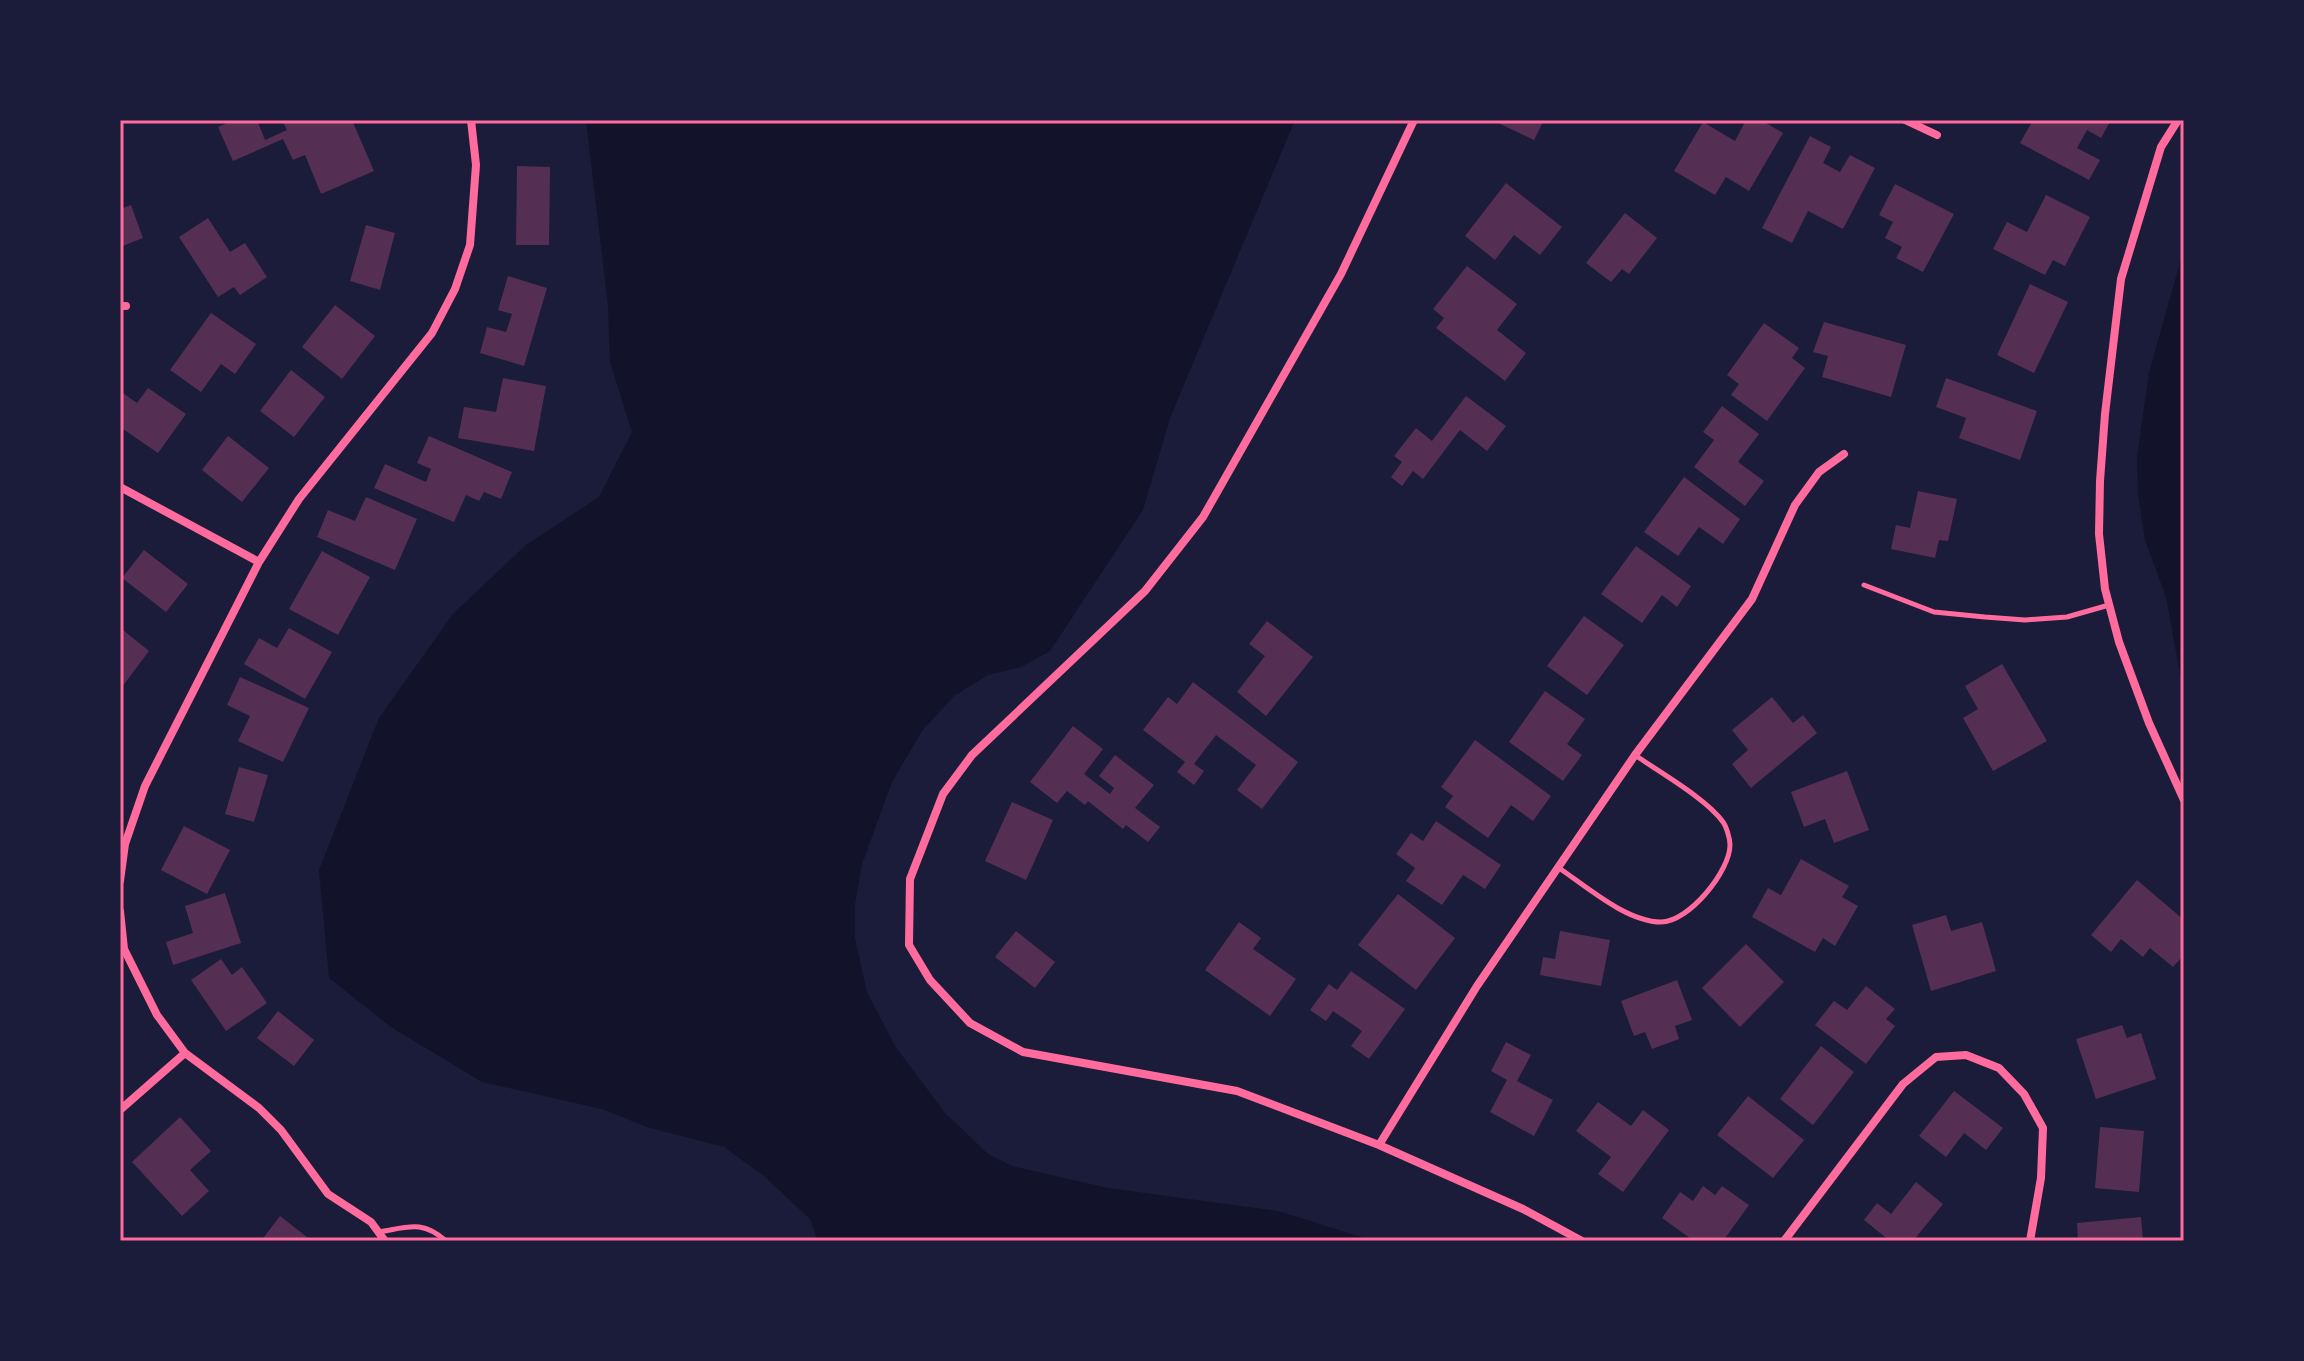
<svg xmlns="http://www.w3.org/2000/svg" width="2304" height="1361" viewBox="0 0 2304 1361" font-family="'Times New Roman',serif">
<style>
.water{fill:#12122b}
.building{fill:#542f53}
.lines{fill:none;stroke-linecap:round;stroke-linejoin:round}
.service{stroke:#ff6b9d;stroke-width:5}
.minor{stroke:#ff6b9d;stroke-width:8}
.neatline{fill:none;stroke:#ff6b9d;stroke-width:3}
</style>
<rect width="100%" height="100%" fill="#1b1b3a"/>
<path class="water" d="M586,120H1295L1170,418L1143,510L1050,651L1021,667L988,675L954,696L922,731L892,782L862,864L855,904V938L867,992L895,1046L945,1113L988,1154L1012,1166L1108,1188L1278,1211L1374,1241H818L810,1219L764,1176L724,1147L647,1127L602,1109L482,1082L391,1027L329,978L319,870L379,718L453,614L526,545L599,497L632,432L610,362L608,306Z
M2184,248V695L2166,597L2145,540L2138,494L2137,457L2149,373Z"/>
<path class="building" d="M234,120H257L265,140L287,130L282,120H352L374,171L321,194L305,155L293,160L283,139L233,161L218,127Z
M1492,120H1544L1534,140Z
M1746,120H1761L1783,133L1749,191L1726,177L1715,195L1674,171L1703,122L1735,141Z
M2033,120H2111L2101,138L2087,130L2077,148L2100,160L2089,180L2020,143Z
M1810,136L1831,147L1823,163L1840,172L1850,155L1875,168L1843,229L1808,211L1792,243L1762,228Z
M517,166L550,167L549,245H516Z
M1506,183L1562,227L1540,255L1514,235L1495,260L1465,236Z
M1895,184L1954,214L1923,272L1896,258L1902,247L1885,238L1893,222L1879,215Z
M2046,195L2090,217L2065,266L2053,260L2045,275L1993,249L2007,222L2027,232Z
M131,205L143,238L120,247V209Z
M1625,213L1657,238L1629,274L1622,269L1611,282L1586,263Z
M208,218L230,252L245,243L267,277L240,295L234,287L218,297L179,237Z
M366,225L395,233L380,290L350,281Z
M1467,266L1517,304L1497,330L1526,353L1505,381L1436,328L1444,318L1433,309Z
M508,276L547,288L524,366L480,353L487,327L506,332L512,314L498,310Z
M2030,284L2068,302L2034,373L1997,355Z
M335,305L375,336L342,379L302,347Z
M211,313L256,344L235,374L221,364L201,392L170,370Z
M1824,322L1906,345L1891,397L1822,377L1828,356L1813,352Z
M1764,323L1799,348L1792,358L1805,368L1767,421L1731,395L1739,384L1727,375Z
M291,370L325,397L294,437L260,411Z
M503,378L546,386L534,451L458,438L464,407L496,412Z
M1946,378L2037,411L2020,460L1959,438L1966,418L1936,407Z
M148,388L186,414L158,453L120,427V391L137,403Z
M1466,396L1506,426L1487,451L1460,430L1423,479L1413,471L1402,486L1391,477L1402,462L1394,456L1416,428L1432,441Z
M1722,406L1759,434L1738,462L1764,481L1745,506L1694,467L1714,440L1703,432Z
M228,436L269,468L242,502L202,470Z
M429,436L512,472L501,499L484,492L479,501L466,495L454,522L374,488L385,464L426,482L431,469L417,463Z
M1684,477L1740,519L1723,544L1699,527L1678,556L1644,532Z
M1918,491L1957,499L1948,541L1939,540L1935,558L1891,549L1896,525L1910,528Z
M366,497L417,519L395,570L317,537L328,510L355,521Z
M1636,546L1691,586L1677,607L1662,595L1642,623L1601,594Z
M144,550L188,584L166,612L122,578Z
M322,551L370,577L338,635L289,609Z
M1584,616L1624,645L1587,695L1547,666Z
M1267,621L1313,657L1266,716L1237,692L1265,656L1249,644Z
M289,628L332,652L305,699L244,664L259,638L277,648Z
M123,630L149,651L122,687L120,634Z
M2002,664L2047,741L1993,771L1963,718L1978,709L1965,686Z
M240,677L309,708L283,762L238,741L250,716L227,705Z
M1193,682L1298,762L1262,809L1237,790L1256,765L1216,735L1194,764L1204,771L1194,785L1177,772L1185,762L1143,730L1168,697L1177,704Z
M1545,691L1585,719L1567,744L1582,755L1563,781L1509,742Z
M1772,697L1793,723L1803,715L1817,733L1751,788L1732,764L1748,750L1732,730Z
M1073,726L1103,749L1084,774L1110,794L1114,788L1099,776L1115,755L1154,785L1135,808L1160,827L1148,842L1126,825L1123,829L1088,801L1085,805L1067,791L1057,803L1030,782Z
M1475,740L1551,796L1533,821L1511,805L1488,838L1445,807L1453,796L1441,787Z
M239,767L268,775L254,822L225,814Z
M1847,771L1869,830L1834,843L1825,819L1804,827L1791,792Z
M1012,802L1053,820L1026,880L985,861Z
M1436,821L1501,865L1485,889L1463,875L1442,905L1406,881L1415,868L1396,854L1411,833L1423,841Z
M184,826L230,850L207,894L161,870Z
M1801,859L1849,886L1842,897L1858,906L1835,946L1823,938L1815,952L1752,917L1768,888L1781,895Z
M2137,880L2184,920V955L2173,967L2150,948L2143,957L2121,939L2111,952L2091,935Z
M225,893L241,943L173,965L166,942L193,933L185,906Z
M1398,894L1455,938L1416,990L1358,945Z
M1946,915L1951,931L1982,922L1996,971L1931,991L1912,925Z
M1239,922L1261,938L1253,949L1296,979L1270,1016L1205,970Z
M1016,931L1055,962L1035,988L995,957Z
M1560,931L1610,940L1601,986L1540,975L1543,957L1555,959Z
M1746,944L1784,982L1740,1027L1702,988Z
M221,959L232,975L242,967L267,1003L226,1031L191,980Z
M1351,971L1405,1009L1369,1059L1351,1046L1362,1031L1333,1011L1326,1021L1310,1010L1329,984L1337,990Z
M1677,980L1692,1020L1675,1026L1679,1039L1652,1049L1645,1032L1634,1036L1621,1001Z
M1866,986L1895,1009L1886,1019L1895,1026L1866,1064L1815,1025L1834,1001L1847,1010Z
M278,1011L314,1040L294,1066L257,1038Z
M2122,1025L2127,1038L2141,1033L2156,1079L2096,1099L2076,1039Z
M1506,1042L1531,1055L1517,1081L1553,1100L1534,1136L1490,1112L1507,1080L1491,1071Z
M1821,1046L1854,1072L1813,1125L1780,1099Z
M1954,1091L2003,1128L1986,1150L1964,1133L1946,1157L1919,1136Z
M1748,1096L1804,1140L1773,1178L1717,1135Z
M1598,1102L1631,1126L1643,1110L1669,1130L1623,1192L1598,1174L1611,1157L1576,1131Z
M180,1117L211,1151L190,1170L209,1191L182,1216L132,1162Z
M2100,1127L2144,1131L2139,1192L2095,1188Z
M1916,1182L1943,1204L1913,1241H1890L1864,1220L1877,1203L1891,1214Z
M1703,1186L1715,1195L1722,1186L1749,1205L1723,1241H1694L1662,1218L1680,1192L1693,1201Z
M280,1216L312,1241H261Z
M2141,1217L2143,1241H2078L2077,1223Z"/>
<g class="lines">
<path class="service" d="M1864,585L1934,612L1985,617L2025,620L2067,617L2109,605
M1559,868C1587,887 1627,922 1661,922C1689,922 1730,871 1730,845C1730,838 1726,826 1723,822C1707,799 1659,772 1635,755
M379,1232C409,1227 422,1220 446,1241"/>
<path class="minor" d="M1414,120L1341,274L1203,517L1145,591L972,755L943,794L910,879L909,945L930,980L970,1023L1023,1052L1237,1091L1379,1145L1523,1209L1582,1241
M1905,120L1937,135
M2178,120L2161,147L2121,279L2105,414L2100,481L2099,534L2105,589L2119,642L2149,723L2184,800
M120,306H126
M120,487L259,562
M120,881L125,844L145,786L259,562L299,499L432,333L455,289L470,245L476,165L471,120
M120,911L124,949L157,1015L185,1053L259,1108L281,1130L328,1194L371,1222L385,1241
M120,1110L185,1053
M1379,1145L1477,986L1635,755L1752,599L1795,505L1819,472L1844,454
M1784,1241L1903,1084L1936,1057L1966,1055L1999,1068L2024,1094L2043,1128L2041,1178L2030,1241"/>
</g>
<rect width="2304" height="1361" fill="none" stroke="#1b1b3a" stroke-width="244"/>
<rect x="122" y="122" width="2060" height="1117" class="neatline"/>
</svg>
